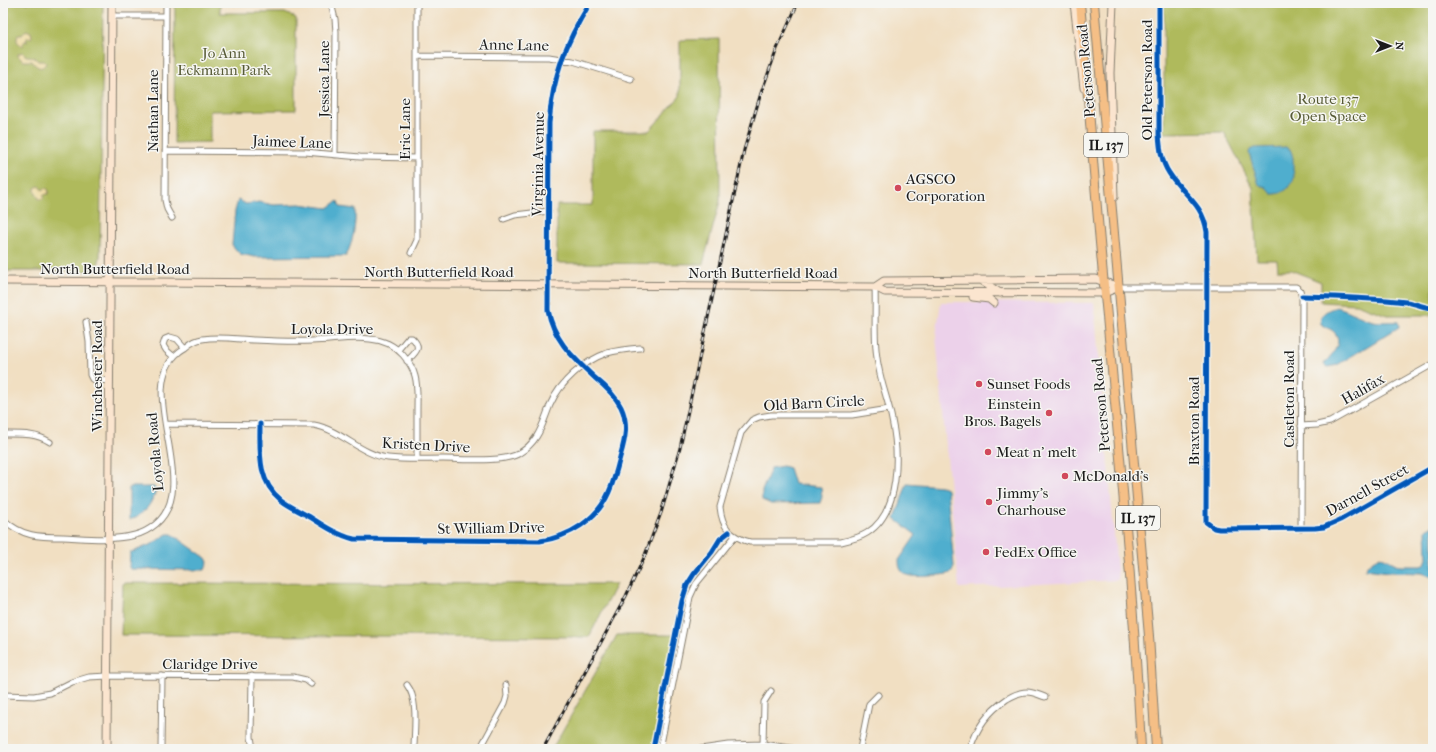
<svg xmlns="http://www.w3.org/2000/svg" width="1436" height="752" viewBox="0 0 1436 752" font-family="'IM FELL French Canon',serif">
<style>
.built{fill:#ecd1ea}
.green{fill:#afba5c;stroke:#666b3c}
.sand{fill:#eeda9e;stroke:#857b5d}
.water{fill:#50aece;stroke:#366575}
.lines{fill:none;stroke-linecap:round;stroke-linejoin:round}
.minor-casing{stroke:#867e6f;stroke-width:7}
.secondary-casing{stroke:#867e6f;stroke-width:9}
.primary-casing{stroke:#867e6f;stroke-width:10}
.minor{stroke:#fff;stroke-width:5}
.secondary{stroke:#fbe5cf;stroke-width:7}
.primary{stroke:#f5bf86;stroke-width:8}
.rail-casing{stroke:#1c1c1c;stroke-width:3}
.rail{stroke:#f6f6f2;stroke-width:1.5;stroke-dasharray:4.5;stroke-linecap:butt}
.cycleway-casing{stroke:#f6f6f2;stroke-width:8}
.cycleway{stroke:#0057b8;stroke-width:5}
.poi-dot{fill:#d1495b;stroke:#f6f6f2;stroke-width:1.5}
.labels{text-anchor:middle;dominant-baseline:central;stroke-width:3;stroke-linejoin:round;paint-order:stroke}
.shield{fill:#f6f6f2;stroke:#5d5d5c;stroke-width:1}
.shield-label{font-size:14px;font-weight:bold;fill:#1c1c1c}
.street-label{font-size:15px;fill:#1c1c1c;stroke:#f6f6f2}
.park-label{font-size:15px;fill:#575b36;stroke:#f6f6f2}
.poi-label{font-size:15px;fill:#1c1c1c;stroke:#f6f6f2;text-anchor:start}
</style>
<rect width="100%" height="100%" fill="#f6f6f2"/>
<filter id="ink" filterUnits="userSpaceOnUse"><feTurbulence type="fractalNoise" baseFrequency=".025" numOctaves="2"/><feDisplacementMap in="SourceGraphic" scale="8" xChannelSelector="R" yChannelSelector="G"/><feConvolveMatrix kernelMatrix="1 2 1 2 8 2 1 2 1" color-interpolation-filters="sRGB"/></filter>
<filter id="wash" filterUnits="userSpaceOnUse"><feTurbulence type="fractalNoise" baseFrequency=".012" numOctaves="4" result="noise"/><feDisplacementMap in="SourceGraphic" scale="16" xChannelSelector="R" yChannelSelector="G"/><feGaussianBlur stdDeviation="0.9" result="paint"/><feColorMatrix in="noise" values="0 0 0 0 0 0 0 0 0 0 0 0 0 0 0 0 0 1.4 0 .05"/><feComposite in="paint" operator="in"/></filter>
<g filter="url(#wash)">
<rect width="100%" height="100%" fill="#f1dfc2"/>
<path class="built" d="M941,302L1094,303L1118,580L959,588L936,336Z"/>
<path class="green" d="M3,3H103L100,257L98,265L90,271H3Z
M175,3H220V13H285L296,18V110L210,111V142L174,143Z
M1164,3H1433V315H1387L1356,304L1321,302V282L1291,270H1278L1277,260H1257L1253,188L1224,132L1164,133Z
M719,39L720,201L703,264L557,263V205H593V131H649L680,96V40Z
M123,583L616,584L589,637L121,635Z
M617,635H680L658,749H552Z"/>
<path class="sand" d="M26,30L31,32L32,37L31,38L28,37L26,40L28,42L25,41L23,43V46L20,45L17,41V37L18,35H22Z
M22,52L26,56C32,56 34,57 38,61H44L46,63C42,71 36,67 32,61H23L18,56V54Z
M39,186L42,190L45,188L49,190L48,194L44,195L43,199H39L35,191V188Z"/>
<path class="water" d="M1286,147L1290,149C1294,158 1293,160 1293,168C1293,173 1295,176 1293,181C1290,189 1280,195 1272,194L1266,187L1259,185L1249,153L1250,150L1254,148Z
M238,200L246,204L259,202L274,205L300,204L328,208L338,201L340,207L355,209C356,225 353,242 346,256L255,257L240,254L232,245L235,211Z
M1337,307C1350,310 1360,318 1373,321C1382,323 1389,321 1398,322L1399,327L1337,365L1329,367L1325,366L1324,364C1330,356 1344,344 1335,333C1332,329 1325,327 1321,324C1318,314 1329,309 1337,307Z
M783,466L789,468L794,484L821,487L822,497L820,503L771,504L762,500V491L771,468Z
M907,483L941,486L945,487L947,490L954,566L952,572L948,574C936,575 907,581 901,570C899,567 899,563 899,560L916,535L895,519Z
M129,487H154L156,491C151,505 143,516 129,520Z
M1433,525V577L1422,573L1389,572L1365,569L1366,566L1380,556L1400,566H1421L1425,564L1427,558L1426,529Z
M167,534H172L206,558L208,562L205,570L130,569L129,567L130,553L152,544Z"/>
</g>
<g filter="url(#ink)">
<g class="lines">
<g class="minor-casing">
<path id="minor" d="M166,3L165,200L167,209L172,218
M331,3L335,19L336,32L335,155
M1159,3V134C1160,148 1161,161 1169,173C1183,195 1203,203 1207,232L1206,522L1214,528L1219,529L1315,528L1324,527L1340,520L1433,467
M112,16H166
M418,56L549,57L573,61L631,79
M165,151L305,152L360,157L417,158
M504,219L515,215L549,211
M411,253L417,240V3
M875,287C876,314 873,343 879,369C882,386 889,403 892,420C899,453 901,512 867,533C859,538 850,540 841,542H750C730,537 722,527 720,507L741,433L752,420L759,417L771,415H852L889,409
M1119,287H1296L1300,290L1302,299L1301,529
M86,322L89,342L90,375L92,379L97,380L110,381
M398,350L408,338H412C423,348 415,353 407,361
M174,357L166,350L163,345L165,339L170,337L177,339L185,348
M166,424L314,425C341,430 361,455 388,458C406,460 424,459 443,459C463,459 500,463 518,454C539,442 542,425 550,405C560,382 584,361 607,353C618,350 629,349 640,348
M260,424C260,452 257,481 281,500C290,507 301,512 310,517C324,526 338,535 354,539L540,541C569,537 597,520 609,492C614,481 617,469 620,457C625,440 629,424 621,407C615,395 605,386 595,378C573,357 554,341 548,310L549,123C553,75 565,44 590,3
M1301,426L1317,425L1330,422L1433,364
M3,434C20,434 36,433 50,442
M3,519C22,537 39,537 63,537C87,538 112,541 135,535C143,533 150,529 156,524C203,484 132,389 179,352C181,350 182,350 185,348C190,344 194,340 202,339C219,336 236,339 253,340C273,341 292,342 312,341C330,341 352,336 370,339C383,340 395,346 403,355C409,362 413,368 415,376C418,387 417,399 417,410C417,426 417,443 417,459
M252,676L251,737L253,749
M407,685C419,700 414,731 414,749
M3,695L34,696L50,693L72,682L89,677L108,676L293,677L306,680L311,684
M763,744L764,702L771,691
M161,749L162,676
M480,749L505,703L507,696L506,685
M660,749L690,597L696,584L735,536
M701,749L728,745L763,744L797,749
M860,749L869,704L878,695
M970,749C977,727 988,712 1007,699C1012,696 1020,692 1027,692C1033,692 1039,695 1045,697"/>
</g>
<g class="secondary-casing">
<path id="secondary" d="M1074,3L1084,88
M1113,3L1110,73L1114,197
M980,280L1000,293
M3,281L875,287L885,292L1104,293L1119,287
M875,287L884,281L1096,279L1119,287
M973,297L989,299L994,303
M107,749L112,3"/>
</g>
<g class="primary-casing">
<path id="primary" d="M1080,3C1089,100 1095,198 1105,295C1119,446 1134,598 1141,749
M1094,3L1149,636L1156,749"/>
</g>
<use href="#minor" class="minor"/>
<use href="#secondary" class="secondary"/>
<use href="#primary" class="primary"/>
<g class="rail-casing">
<path id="rail" d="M543,749L626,596L643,560L661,513L680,448L744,150L761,93L777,49L798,3"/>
</g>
<use href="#rail" class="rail"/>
<g class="cycleway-casing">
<path id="cycleway" d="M1159,3V134C1160,148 1161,161 1169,173C1183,195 1203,203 1207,232L1206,522L1214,528L1219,529L1315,528L1324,527L1340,520L1433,467
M1302,296C1337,297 1371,298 1406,302C1415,303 1424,308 1433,308
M260,424C260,452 257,481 281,500C290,507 301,512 310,517C324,526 338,535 354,539L540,541C569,537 597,520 609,492C614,481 617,469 620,457C625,440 629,424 621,407C615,395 605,386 595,378C573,357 554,341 548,310L549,123C553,75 565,44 590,3
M653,749L682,601L687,585L694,574L712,552L720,539L729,532"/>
</g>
<use href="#cycleway" class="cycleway"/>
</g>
</g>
<g class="poi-dot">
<circle cx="898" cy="188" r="4"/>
<circle cx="979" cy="384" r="4"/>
<circle cx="1049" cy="413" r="4"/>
<circle cx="988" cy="452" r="4"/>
<circle cx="1065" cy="476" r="4"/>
<circle cx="989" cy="502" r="4"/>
<circle cx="986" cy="552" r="4"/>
</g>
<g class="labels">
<g class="shield">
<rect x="1084" y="133" width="44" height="24" rx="3"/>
<rect x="1116" y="506" width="44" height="24" rx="3"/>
</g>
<g class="shield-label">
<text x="1106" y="145">IL 137</text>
<text x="1138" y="518">IL 137</text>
</g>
<g class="street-label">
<text transform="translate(514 45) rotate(1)">Anne Lane</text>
<text transform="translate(1086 71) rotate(-95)">Peterson Road</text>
<text transform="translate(324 79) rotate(-90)">Jessica Lane</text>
<text transform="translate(1147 80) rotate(-90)">Old Peterson Road</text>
<text transform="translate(153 111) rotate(-90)">Nathan Lane</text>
<text transform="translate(405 129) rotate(-90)">Eric Lane</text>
<text transform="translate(292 142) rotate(2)">Jaimee Lane</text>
<text transform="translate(538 164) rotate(-89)">Virginia Avenue</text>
<text x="115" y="269">North Butterfield Road</text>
<text x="439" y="272">North Butterfield Road</text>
<text x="763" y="273">North Butterfield Road</text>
<text x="332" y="329">Loyola Drive</text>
<text transform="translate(97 376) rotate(-90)">Winchester Road</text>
<text transform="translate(1363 389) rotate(-30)">Halifax</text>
<text transform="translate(1289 399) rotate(-90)">Castleton Road</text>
<text transform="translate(814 403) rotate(-3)">Old Barn Circle</text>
<text transform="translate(1101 405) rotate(-95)">Peterson Road</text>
<text transform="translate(1194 421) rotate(-90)">Braxton Road</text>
<text transform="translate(426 445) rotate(3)">Kristen Drive</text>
<text transform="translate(155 452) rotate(-95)">Loyola Road</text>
<text transform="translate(1367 490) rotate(-29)">Darnell Street</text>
<text transform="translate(491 528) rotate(-1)">St William Drive</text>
<text x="210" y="664">Claridge Drive</text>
</g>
<g class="park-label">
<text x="224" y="53">Jo Ann<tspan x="224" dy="17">Eckmann Park</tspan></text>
<text x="1328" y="99">Route 137<tspan x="1328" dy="17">Open Space</tspan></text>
</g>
<g class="poi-label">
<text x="906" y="179">AGSCO<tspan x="906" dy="17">Corporation</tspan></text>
<text x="987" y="384">Sunset Foods</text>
<text x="1041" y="404" text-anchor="end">Einstein<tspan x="1041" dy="17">Bros. Bagels</tspan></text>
<text x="996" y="452">Meat n' melt</text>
<text x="1073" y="476">McDonald's</text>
<text x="997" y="493">Jimmy's<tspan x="997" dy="17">Charhouse</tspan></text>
<text x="994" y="552">FedEx Office</text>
</g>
</g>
<rect width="1436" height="752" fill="none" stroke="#f6f6f2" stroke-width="16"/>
<g transform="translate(1390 46) rotate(90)" stroke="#f6f6f2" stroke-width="3" paint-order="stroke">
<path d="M0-3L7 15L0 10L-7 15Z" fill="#1c1c1c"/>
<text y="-6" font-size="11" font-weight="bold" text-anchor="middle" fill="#1c1c1c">N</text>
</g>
</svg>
